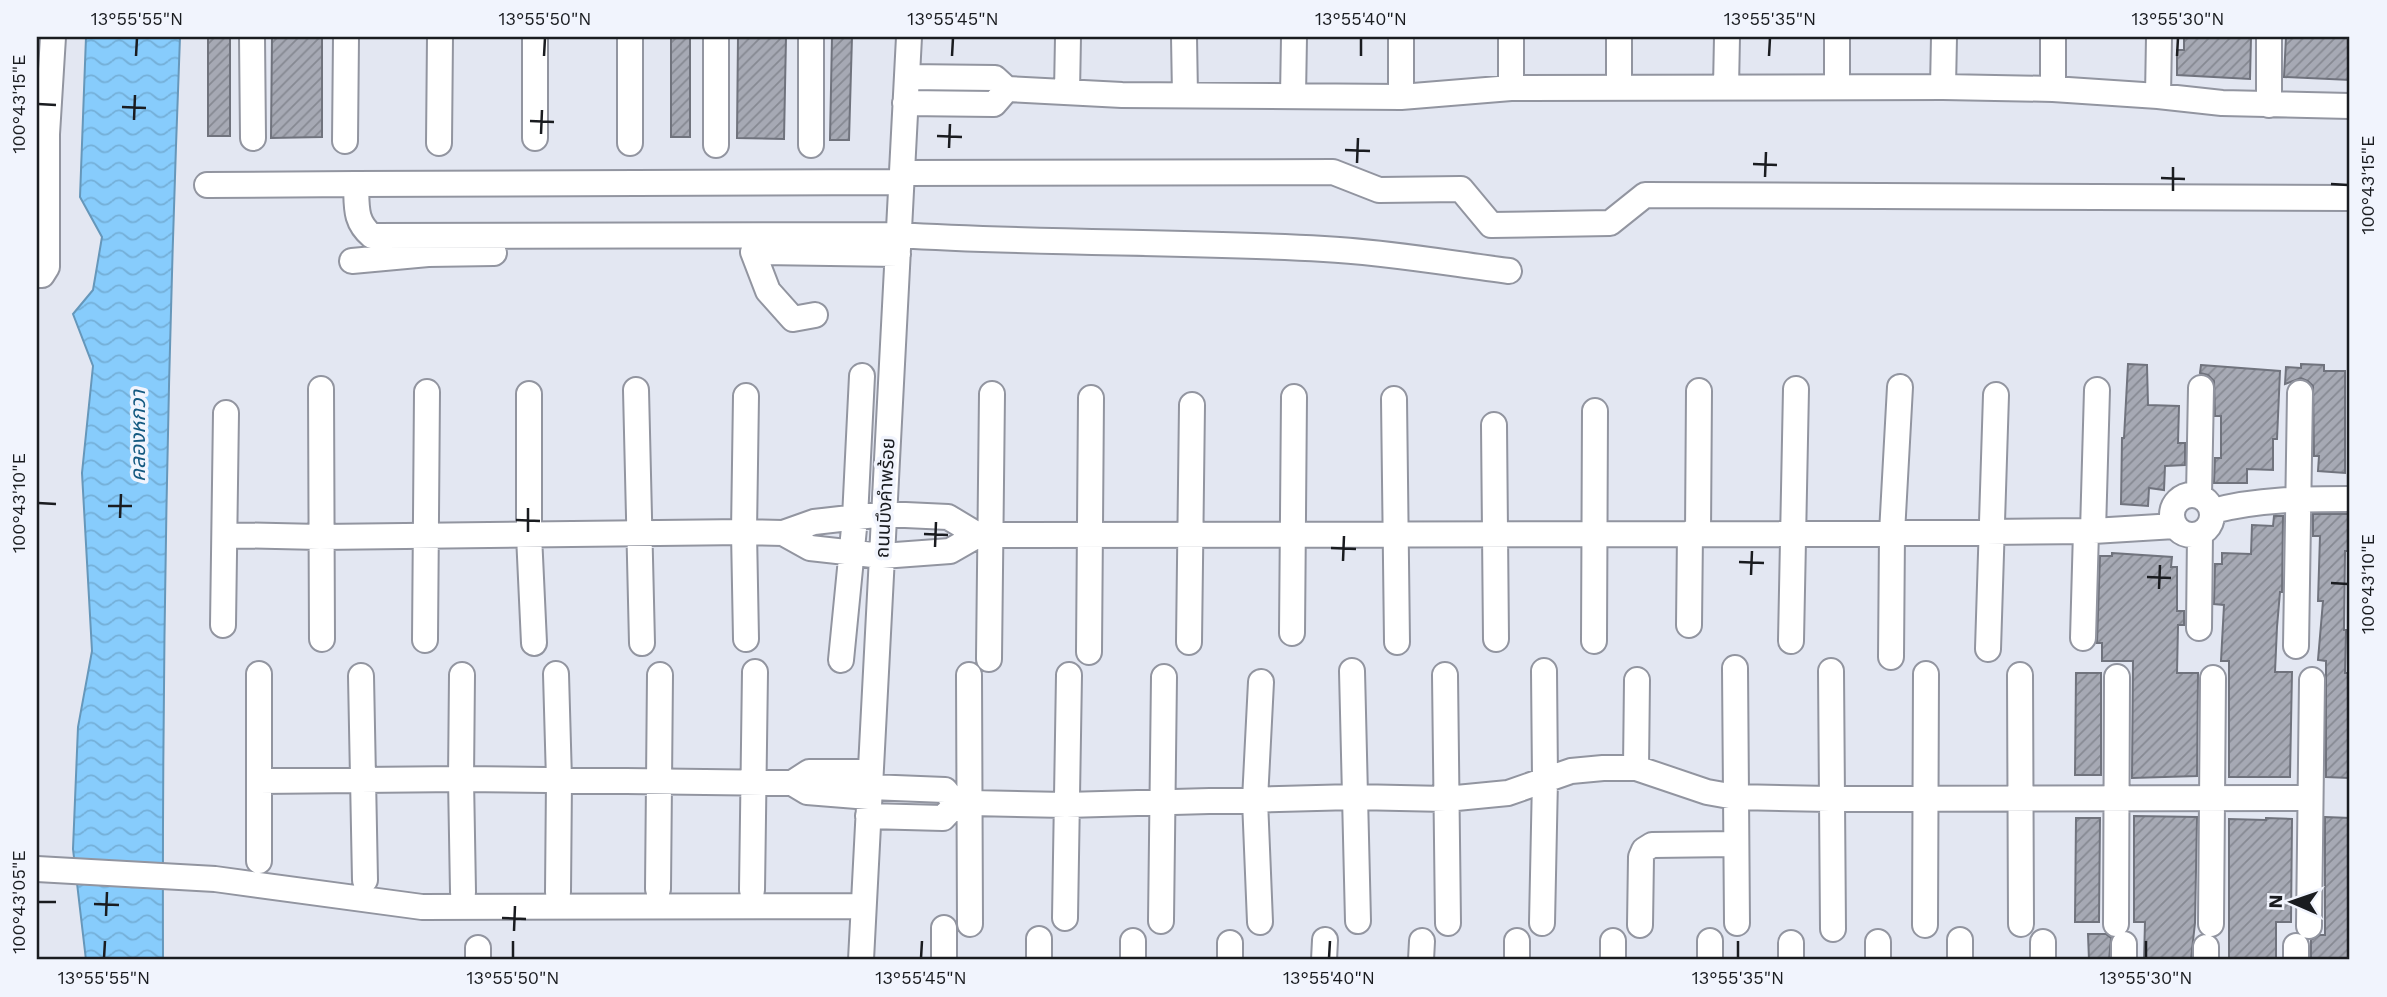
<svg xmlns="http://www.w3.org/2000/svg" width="2387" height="997" viewBox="0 0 2387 997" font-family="'Work Sans','Noto Sans Thai',sans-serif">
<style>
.water{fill:url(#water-waves);stroke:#6697ba;stroke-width:2}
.building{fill:url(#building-hatch);stroke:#70737d;stroke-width:2}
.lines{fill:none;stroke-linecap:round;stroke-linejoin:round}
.minor-casing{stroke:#9295a0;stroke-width:28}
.minor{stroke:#fff;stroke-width:24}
.ticks{fill:none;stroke:#1a1c20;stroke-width:2.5}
.labels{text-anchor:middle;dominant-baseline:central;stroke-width:7;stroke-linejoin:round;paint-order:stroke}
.street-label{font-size:19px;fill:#1a1c20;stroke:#f1f4fd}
.water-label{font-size:21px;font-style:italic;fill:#155980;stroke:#f1f4fd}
.neatline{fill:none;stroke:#1a1c20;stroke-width:2.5}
.ticks-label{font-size:18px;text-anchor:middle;fill:#1a1c20}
</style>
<defs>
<pattern id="water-waves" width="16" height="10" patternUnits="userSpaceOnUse" patternTransform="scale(1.75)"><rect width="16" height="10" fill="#87ccfc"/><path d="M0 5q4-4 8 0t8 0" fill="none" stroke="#74afd8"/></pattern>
<pattern id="building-hatch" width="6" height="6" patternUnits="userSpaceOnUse" patternTransform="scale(1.75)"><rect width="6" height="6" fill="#a6a9b4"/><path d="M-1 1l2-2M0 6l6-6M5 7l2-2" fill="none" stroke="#868992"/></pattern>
</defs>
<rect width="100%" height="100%" fill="#e3e7f2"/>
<path class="water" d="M86,37H180C168,344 162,652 163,960H86L73,849L78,727L92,651L82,473L93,366L73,314L93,290L102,237L80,197Z"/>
<path class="building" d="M208,37H230V136H208Z
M272,37H322V137L271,138Z
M671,37H690V137H671Z
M738,37H786L784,139L737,138Z
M832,37H852L849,140H830Z
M2184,37H2251L2250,79L2177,75V50H2184Z
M2286,37H2350V80L2284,77Z
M2128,364L2147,365L2148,405L2179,406L2178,443H2185V465L2165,466L2164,490L2149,488L2148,506L2121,504L2122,438H2124Z
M2301,364L2324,365V371H2345V473L2318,471L2319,456H2314L2313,386L2308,381L2301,378L2285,384L2286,367L2301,368Z
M2201,365L2280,371L2277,439H2273V470L2247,469V483H2214L2215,458H2221V416H2215L2214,381L2208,375L2200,373Z
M2313,514H2350V551H2345L2344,630H2346L2345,673H2350L2349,778L2326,777V661L2318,660L2323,601H2318L2320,536H2313Z
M2274,516H2283L2282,592H2280L2277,627L2275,672H2292L2290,777H2229V661H2221L2224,605L2214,604L2215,564H2222V553L2251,554L2252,525L2273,526Z
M2112,553L2172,557L2171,567H2177V611H2184V625H2178L2177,673H2198L2197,776L2132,778L2133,661H2102V643H2097L2100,556H2112Z
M2076,673H2101V775H2075Z
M2134,816L2197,817L2195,923L2191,959L2144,960L2145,922H2134Z
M2325,817L2350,818V960H2311V940L2320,935H2325Z
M2076,818H2100L2099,922H2075Z
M2266,818L2292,819L2291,922H2276V960H2229V819L2266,820Z
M2088,934H2106L2111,938L2109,960H2089Z"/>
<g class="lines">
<g class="minor-casing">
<path id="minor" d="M252,37L253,138
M1184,37L1185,95
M1511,37V88
M1837,37V87
M2053,37V89
M2269,37V105
M907,77L995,78L1007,89L1122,95L1401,97L1511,88L1943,87L2053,89L2158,96L2222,103L2350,106
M1619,87V37
M1726,87L1727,37
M1943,87L1944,37
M1067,92L1068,37
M1293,96L1294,37
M2158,96L2159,37
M1401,97V37
M905,103L994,104L1007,89
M535,138V37
M345,141L346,37
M439,143L440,37
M630,143V37
M716,145V37
M811,145V37
M902,173L1333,172L1379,190L1461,189L1491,225L1610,223L1645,195L2350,198
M356,184L901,182
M207,185L356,184C357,206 354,221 372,236L898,235C1040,244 1182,241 1324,249C1385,252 1447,263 1509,271
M753,252L768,291L793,319L815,315
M755,252L898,254
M352,261L428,254L494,253
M37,275H42L47,267V134L53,37
M321,389L322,639
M636,390L642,643
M529,394V535L534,643
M1394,399L1397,642
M1494,425L1496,639
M2172 515a20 20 0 1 1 40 0a20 20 0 1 1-40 0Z
M2199,495L2201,388
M2213,511C2258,499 2304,499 2350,499
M2093,531L2097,390
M783,533L810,548L882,556L950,551L978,535L1793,534L2093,531L2175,526
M1698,533L1699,391
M225,535L320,537L744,532L783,533L814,522L884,514L948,517L978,535
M223,625L226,413
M1689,625L1690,533
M2199,628L2200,534
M1292,633L1294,397
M2083,638L2086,531
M746,639L744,532L746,396
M425,640L427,392
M1594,641L1595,411
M1791,641L1796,389
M1189,642L1192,405
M2296,646L2300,393
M1988,649L1996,395
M1089,652L1091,398
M1891,657L1892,533L1900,387
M989,659L992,394
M841,660L855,518L862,376
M1735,668L1737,923
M1352,671L1358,921
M1831,671L1833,929
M259,674V861
M556,674L559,780L558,892
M462,675L461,779L463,892
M969,675L970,924
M1445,675L1448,923
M2020,675L2021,924
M361,676L365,880
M1636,768L1637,680
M259,781L461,779L792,783L807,792L869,797
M792,783L809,772H870
M870,787L945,790L956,804
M868,816L943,818L956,804L971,803L1066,805L1354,797L1446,799L1508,793L1571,771L1603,768H1636L1707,792L1735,797L1830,799L2310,798
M37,869L215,879L422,907L863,906
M658,889L660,675
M752,890L755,672
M1065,918L1069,675
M1161,921L1164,677
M1260,922L1255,800L1261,682
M1542,923L1545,779L1544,671
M2116,924L2117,677
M2211,924L2213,678
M1640,925L1641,857L1644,850L1652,845L1735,844
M1925,925L1926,674
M2309,926L2312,680
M1791,943V960
M2206,947V960
M478,960V948
M861,960L909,37
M944,960V928
M1039,960V939
M1133,960V941
M1230,960V943
M1324,960L1325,940
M1421,960L1422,941
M1517,960V941
M1613,960V941
M1710,960V941
M1878,960V942
M1960,960V940
M2043,960V942
M2124,960V944
M2296,960V946"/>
</g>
<use href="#minor" class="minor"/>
</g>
<path class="ticks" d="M136,56L137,38M544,56L545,38M952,56L953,38M1361,56V38M1769,56L1770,38M2177,56L2178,38M38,104L56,105M122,107L146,108M134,120L135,95M530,121L554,122M541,134L542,110M937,136L962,137M949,148L950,124M1345,150L1370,151M1357,163L1358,138M1753,164L1777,165M1765,177L1766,152M2161,178L2185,179M2331,184L2348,185M2173,191V167M38,503L56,504M108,506H132M120,518L121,494M516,520L540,521M528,532V508M924,534L948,535M935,547L936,522M1331,548L1356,549M1343,561L1344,536M1739,562L1764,563M1751,575L1752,551M2147,577L2171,578M2331,583L2348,584M2159,589L2160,565M38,902H56M94,904L119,905M106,916L107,892M502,918L526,919M514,931L515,906M104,958L105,941M513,958V941M921,958L922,941M1329,958L1330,941M1738,958V941M2146,958V941"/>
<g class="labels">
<g class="street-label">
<text transform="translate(885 498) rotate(-87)">ถนนบึงคำพร้อย</text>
</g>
<g class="water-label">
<text transform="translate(137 436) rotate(-90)">คลองหกวา</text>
</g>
</g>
<rect width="2387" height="997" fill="none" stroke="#f1f4fd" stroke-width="77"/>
<g transform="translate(2292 902) rotate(272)" stroke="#f1f4fd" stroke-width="5" paint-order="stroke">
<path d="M0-5L12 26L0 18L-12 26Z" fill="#1a1c20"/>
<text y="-10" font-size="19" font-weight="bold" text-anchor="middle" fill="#1a1c20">N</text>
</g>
<rect x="38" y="38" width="2310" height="920" class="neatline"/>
<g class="ticks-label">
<text x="137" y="25">13°55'55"N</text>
<text x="545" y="25">13°55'50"N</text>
<text x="953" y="25">13°55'45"N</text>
<text x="1361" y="25">13°55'40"N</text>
<text x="1770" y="25">13°55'35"N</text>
<text x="2178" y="25">13°55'30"N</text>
<text transform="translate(19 104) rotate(-90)" y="6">100°43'15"E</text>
<text transform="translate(2368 185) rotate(-90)" y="6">100°43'15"E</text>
<text transform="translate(19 503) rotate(-90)" y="6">100°43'10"E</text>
<text transform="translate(2368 584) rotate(-90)" y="6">100°43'10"E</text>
<text transform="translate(19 902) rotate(-90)" y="6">100°43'05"E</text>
<text x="104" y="984">13°55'55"N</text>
<text x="513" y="984">13°55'50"N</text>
<text x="921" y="984">13°55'45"N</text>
<text x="1329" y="984">13°55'40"N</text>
<text x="1738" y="984">13°55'35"N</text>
<text x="2146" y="984">13°55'30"N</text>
</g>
</svg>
